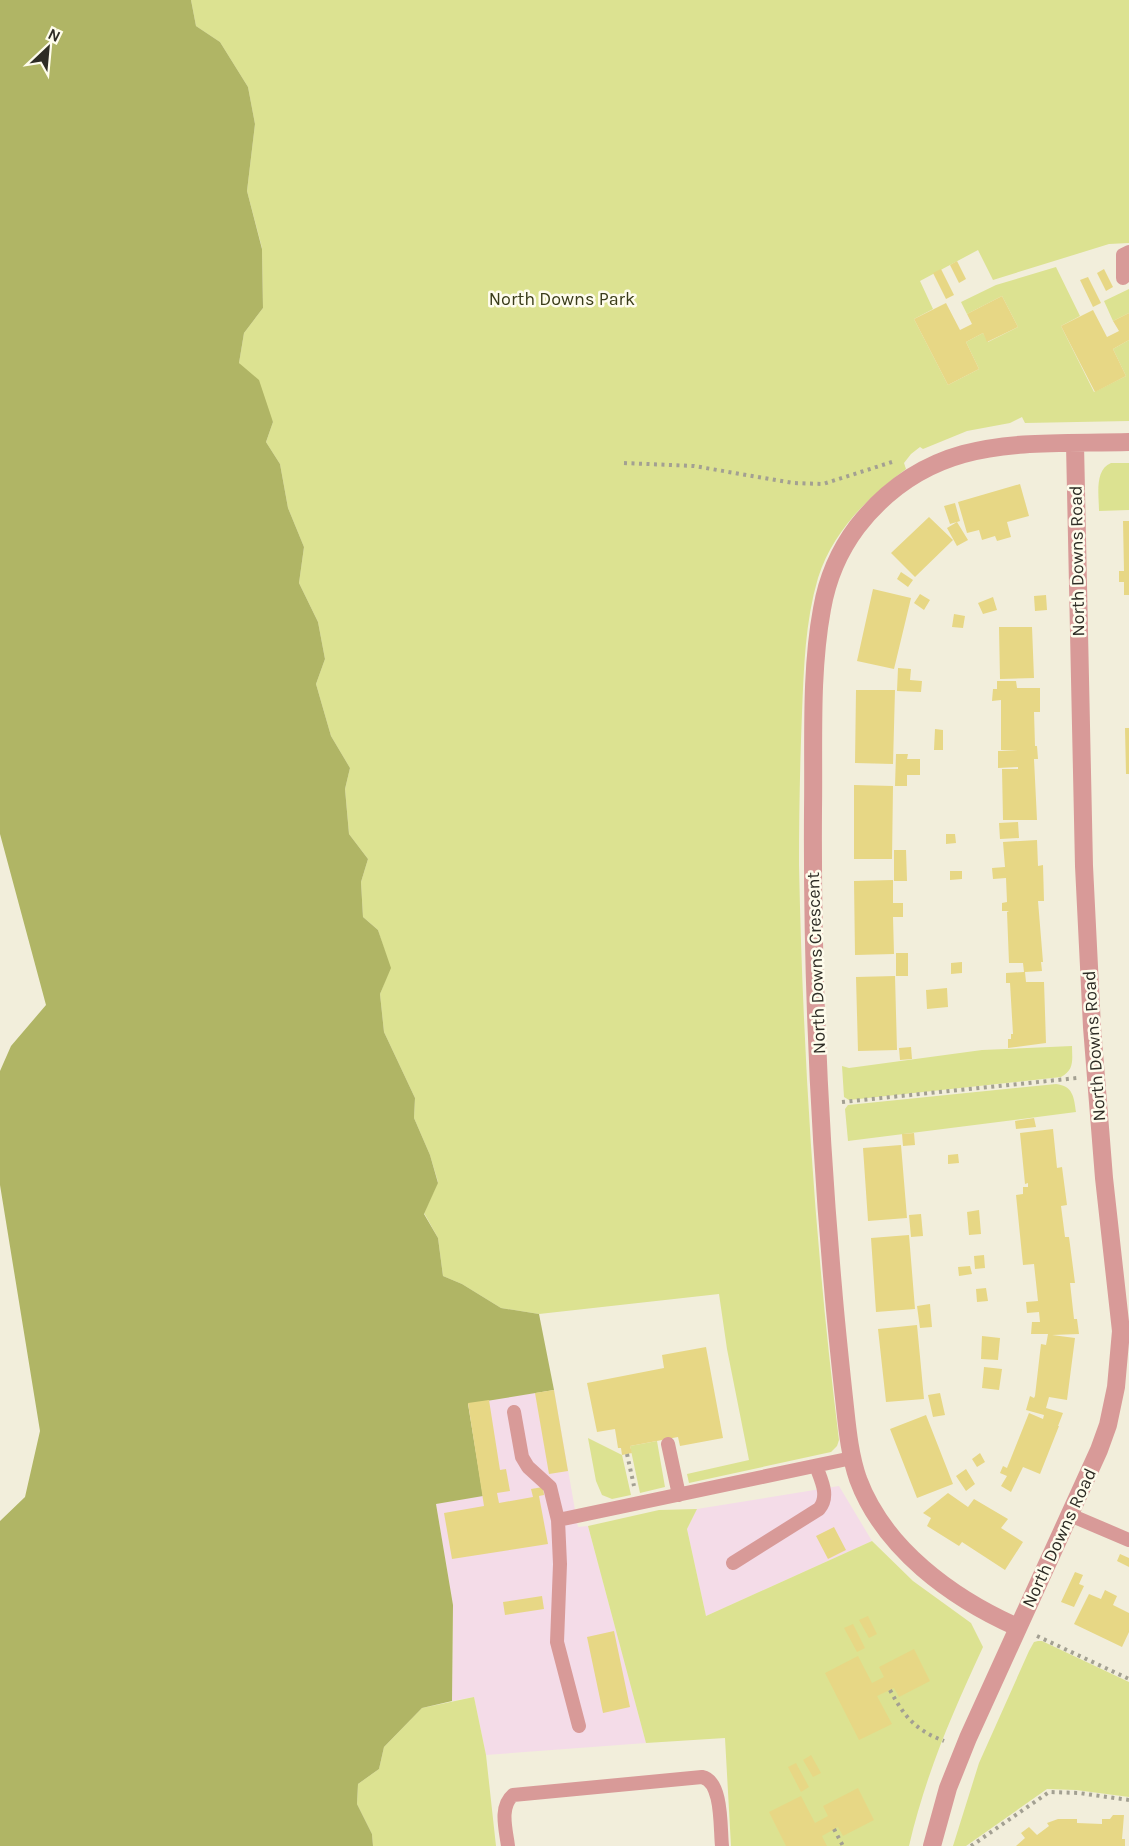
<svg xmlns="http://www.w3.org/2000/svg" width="1129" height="1846" viewBox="0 0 1129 1846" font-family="Karla,sans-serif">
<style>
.industrial{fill:#f4dce8}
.green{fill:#dce291}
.forest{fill:#b0b565}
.building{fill:#e7d785}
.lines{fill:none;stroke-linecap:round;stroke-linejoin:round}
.path{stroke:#a3a092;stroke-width:4;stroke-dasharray:3 4.5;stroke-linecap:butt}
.lane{stroke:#d89a98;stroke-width:14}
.street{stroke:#d89a98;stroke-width:18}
.labels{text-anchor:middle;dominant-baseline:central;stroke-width:5;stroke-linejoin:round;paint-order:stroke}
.park-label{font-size:18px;fill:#3a3c19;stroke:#fefcec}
.street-label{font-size:18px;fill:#2e2c25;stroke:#fefcec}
</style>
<rect width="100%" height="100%" fill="#f2eedb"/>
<path class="industrial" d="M554,1390L578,1527L588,1526L646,1743L486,1755L474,1697L452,1701L453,1605L436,1504L483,1495L468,1403Z
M839,1486L872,1541L706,1616L687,1529L697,1509Z"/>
<path class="green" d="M191,0H1129V243L1109,244L993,280L978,250L920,281L933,309L914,319L948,385L979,369L966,342L983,333L988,342L1018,327L1002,296L967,314L961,302L996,285L1056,267L1080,316L1061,326L1094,392L1126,376L1113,349L1129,340V421L1025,423L1022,417L1010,423L967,431L923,449L920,447L911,454L904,463L906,469C868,497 833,531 818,578C805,622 804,667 802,713C800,763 799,814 799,865C803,1057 815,1249 839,1440L837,1446L831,1452L689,1483L687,1474L749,1460L727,1349L719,1294L539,1314L501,1308L462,1284L443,1276L438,1238L424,1213L438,1182L430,1155L414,1118L415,1098L384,1032L380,994L390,968L378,930L363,917L361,882L368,859L349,834L345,789L350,768L331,736L316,684L325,659L318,622L299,583L304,547L288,508L280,464L266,442L273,422L239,363L244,333L263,308L262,248L247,191L255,124L248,87L220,42L196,26Z
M1129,289V313L1113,321L1104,301Z
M1111,463H1129V510L1099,511C1099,496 1094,470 1111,463Z
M1072,1046C1072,1059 1075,1070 1061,1077L849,1100L844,1097L842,1066L849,1068L982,1050Z
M1056,1084C1073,1086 1074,1097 1076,1112L848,1141L845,1109L848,1105Z
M588,1438L622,1455L631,1495L612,1499L602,1495L596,1481Z
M657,1441L665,1487L640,1493L630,1446Z
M697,1509L687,1529L706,1616L872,1541L913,1581L971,1623L983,1647C952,1714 926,1773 909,1846H731L725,1738L646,1743L588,1526L659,1510Z
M1038,1641H1042L1129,1682V1797L1076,1790L1047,1789L966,1846H953L979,1763L1029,1651L1034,1642Z
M474,1697L486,1755L496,1846H373L372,1834L357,1804L358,1784L379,1769L384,1747L422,1708Z"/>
<path class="forest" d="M0,0H191L196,26L220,42L248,87L255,124L247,191L262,249L263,308L244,333L239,363L259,380L273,422L266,442L280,464L288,508L304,547L299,583L318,622L325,659L316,684L331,736L350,768L345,789L349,834L368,859L361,882L363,917L378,930L391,968L380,994L384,1032L415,1098L414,1118L430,1155L438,1183L424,1214L438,1238L443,1276L462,1284L501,1308L539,1314L554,1390L468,1404L483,1496L436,1504L453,1605L452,1701L422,1708L384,1747L379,1769L358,1784L357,1804L372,1834L373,1846H0V1521L25,1497L40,1431L0,1185V1071L11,1046L46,1005L0,834Z"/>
<path class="building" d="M957,261L966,279L959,283L950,265Z
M941,269L954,295L946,299L933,273Z
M1104,269L1113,287L1106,291L1097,273Z
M1088,277L1101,303L1093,307L1080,280Z
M1002,296L1018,327L987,342L983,333L966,342L979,369L948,385L914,319L946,303L960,330L972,324L967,314Z
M1093,310L1107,337L1119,331L1113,321L1129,313V340L1113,349L1126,376L1095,392L1061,326Z
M1020,484L1029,516L1007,522L1011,537L997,541L995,536L982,540L979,530L967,533L958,502Z
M955,503L960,521L957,522L968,540L957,546L947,528L957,522L950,524L944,506Z
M929,517L953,540L915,577L891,553Z
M1123,521H1129V595H1124V582H1119V571H1124Z
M901,572L913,580L908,587L897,579Z
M873,589L911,598L894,669L857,661Z
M920,594L930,600L924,610L914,603Z
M1046,595L1047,610L1035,611L1034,596Z
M993,597L997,610L983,614L978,603Z
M954,614L965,616L963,628L952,627Z
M999,627H1032L1034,678L1000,679Z
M898,668L911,669L910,680L922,681L921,692L897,691Z
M997,681H1016L1017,688H1040V712H1034L1035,746H1037L1038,759H1034L1037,820H1003L1002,769H1018V767L998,768V751H1018L1001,750V700L992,701L993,689H997Z
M856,690H895L893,764L855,763Z
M1125,728H1129V774H1126Z
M935,729L943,730V750H934Z
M896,754H908L907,759H920V775H907V786H895Z
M854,785L893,786L892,859H854Z
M1018,822L1019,838L1000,839L999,823Z
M946,834H955L956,843L946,844Z
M1037,840L1038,866L1043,865L1044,901H1038L1043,962H1041L1042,971L1025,972L1026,982H1044L1046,1043L1008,1048V1039H1011V1034H1013L1010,983H1006V973L1024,972L1023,963H1009L1007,912L1009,911H1002V903L1007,902L1006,878L993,879L992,868L1005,867L1003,842Z
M894,850H906L907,881H894Z
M950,871H962V879L950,880Z
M893,880V903H903V917H893L894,954L855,955L854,881Z
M896,953H908V976H896Z
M962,962V973L951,974V963Z
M895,976L897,1050L858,1051L856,977Z
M947,988L948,1007L927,1009L926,990Z
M911,1047L912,1059L900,1060L899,1048Z
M1034,1118L1036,1127L1016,1129L1015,1121Z
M1053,1129L1057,1168L1062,1167L1067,1205L1061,1206L1065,1237H1069L1075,1283H1070L1074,1319H1077L1079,1334L1052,1335L1075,1338L1067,1400L1049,1397L1046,1408L1063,1413L1058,1426H1059L1040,1474L1023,1467L1011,1492L1001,1486L1007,1476L1000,1473L1003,1466L1007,1468L1029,1413L1043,1419L1044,1415L1026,1410L1030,1396L1034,1398L1035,1396L1041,1344L1046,1345L1048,1334H1031L1032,1322H1040L1039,1312L1027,1313L1026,1302L1038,1301L1034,1264L1023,1265L1016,1195L1023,1194V1187H1028V1183L1025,1184L1020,1133Z
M914,1133L915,1145L903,1146L902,1134Z
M901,1145L907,1218L868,1221L863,1148Z
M958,1154L959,1163L948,1164V1155Z
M979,1210L981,1234L969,1235L967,1212Z
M921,1214L923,1236L911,1237L909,1215Z
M909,1235L915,1309L876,1312L871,1238Z
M984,1255L985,1268L975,1269L974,1256Z
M970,1266L972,1274L959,1276L958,1267Z
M986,1288L988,1301L977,1302L976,1289Z
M930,1304L932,1327L920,1328L917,1306Z
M917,1325L924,1399L886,1402L878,1329Z
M982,1336L1000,1338L998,1360L981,1359Z
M706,1347L723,1438L680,1446L678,1437L630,1446L632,1453L622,1455L621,1448H618L615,1429L597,1432L587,1383L664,1368L662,1355Z
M984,1367L1002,1369L999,1390L982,1388Z
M554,1390L568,1471L549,1474L535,1393Z
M940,1393L945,1415L933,1417L928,1395Z
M489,1400L500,1470L506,1469L510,1491L497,1493L499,1503L533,1497L531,1489L543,1487L544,1495L539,1496L548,1544L452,1559L444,1513L484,1506L468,1403Z
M926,1415L953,1484L917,1498L890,1429Z
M980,1453L985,1462L977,1467L972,1459Z
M966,1469L975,1484L966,1491L956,1476Z
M948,1493L968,1507L974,1499L1008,1519L1001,1528L1023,1542L1005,1570L962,1542L959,1546L927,1526L931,1518L923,1513Z
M834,1527L846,1550L828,1559L816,1536Z
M1120,1554L1129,1558V1567L1117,1561Z
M1075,1572L1083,1575L1079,1584L1084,1586L1074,1607L1061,1602Z
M1105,1590L1117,1596L1113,1605L1129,1613V1632L1122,1647L1074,1624L1089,1594L1101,1599Z
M542,1596L544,1609L505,1615L503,1602Z
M868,1616L877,1634L869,1638L859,1620Z
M853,1624L865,1648L857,1652L844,1628Z
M614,1631L630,1707L603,1713L587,1637Z
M914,1649L930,1681L899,1697L894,1688L877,1696L892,1724L859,1740L825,1673L858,1656L872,1683L884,1677L879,1667Z
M811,1755L821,1773L813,1777L803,1760Z
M796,1763L809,1787L801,1792L788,1767Z
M858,1788L874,1820L843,1836L838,1827L822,1836L827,1846H786L769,1812L801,1796L815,1823L828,1816L823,1806Z
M1113,1815H1124L1122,1839H1125V1846H1016L1025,1838L1021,1833L1029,1827L1037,1835L1049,1826L1047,1823L1058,1819H1077V1823L1102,1824V1819H1110Z"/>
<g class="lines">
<path class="path" d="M624,463L694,466L793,483L823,484L892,462
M842,1102L1077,1078
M627,1454L634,1486
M1037,1636L1129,1679
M890,1690C904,1716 915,1730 944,1741
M834,1829L843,1846
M971,1846L1049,1792L1079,1793L1129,1800"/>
<path class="lane" d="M1123,278V255L1129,252
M514,1412L522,1457L528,1467L550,1487L558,1520
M668,1444L679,1495
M1070,1515L1129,1540
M733,1563L819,1509C830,1496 821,1480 816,1466
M579,1726L557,1642L560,1564L558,1520L852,1458
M508,1846C506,1830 499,1807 513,1795L702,1777C723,1781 720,1829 722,1846"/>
<path class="street" d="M1017,1627C952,1598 884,1549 858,1479C849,1453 847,1425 844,1398C840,1361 836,1324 833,1287C819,1129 812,969 813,810C814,744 810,674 822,609C827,580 839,551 857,527C931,432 1022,445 1129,442
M932,1846L948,1788L968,1738L1099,1450L1108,1425L1116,1387L1121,1331L1104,1178L1092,1027L1084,866L1075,444"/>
</g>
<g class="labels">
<g class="park-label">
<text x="562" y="299">North Downs Park</text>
</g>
<g class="street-label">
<text transform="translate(1077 561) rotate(-91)">North Downs Road</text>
<text transform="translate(816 963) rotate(-92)">North Downs Crescent</text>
<text transform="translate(1094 1046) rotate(-94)">North Downs Road</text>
<text transform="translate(1059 1538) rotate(-65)">North Downs Road</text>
</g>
</g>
<g transform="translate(48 48) rotate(26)" stroke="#fefcec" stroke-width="4.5" paint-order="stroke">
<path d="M0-4.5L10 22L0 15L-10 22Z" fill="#2e2c25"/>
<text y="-9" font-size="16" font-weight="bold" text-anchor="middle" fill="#2e2c25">N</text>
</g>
</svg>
